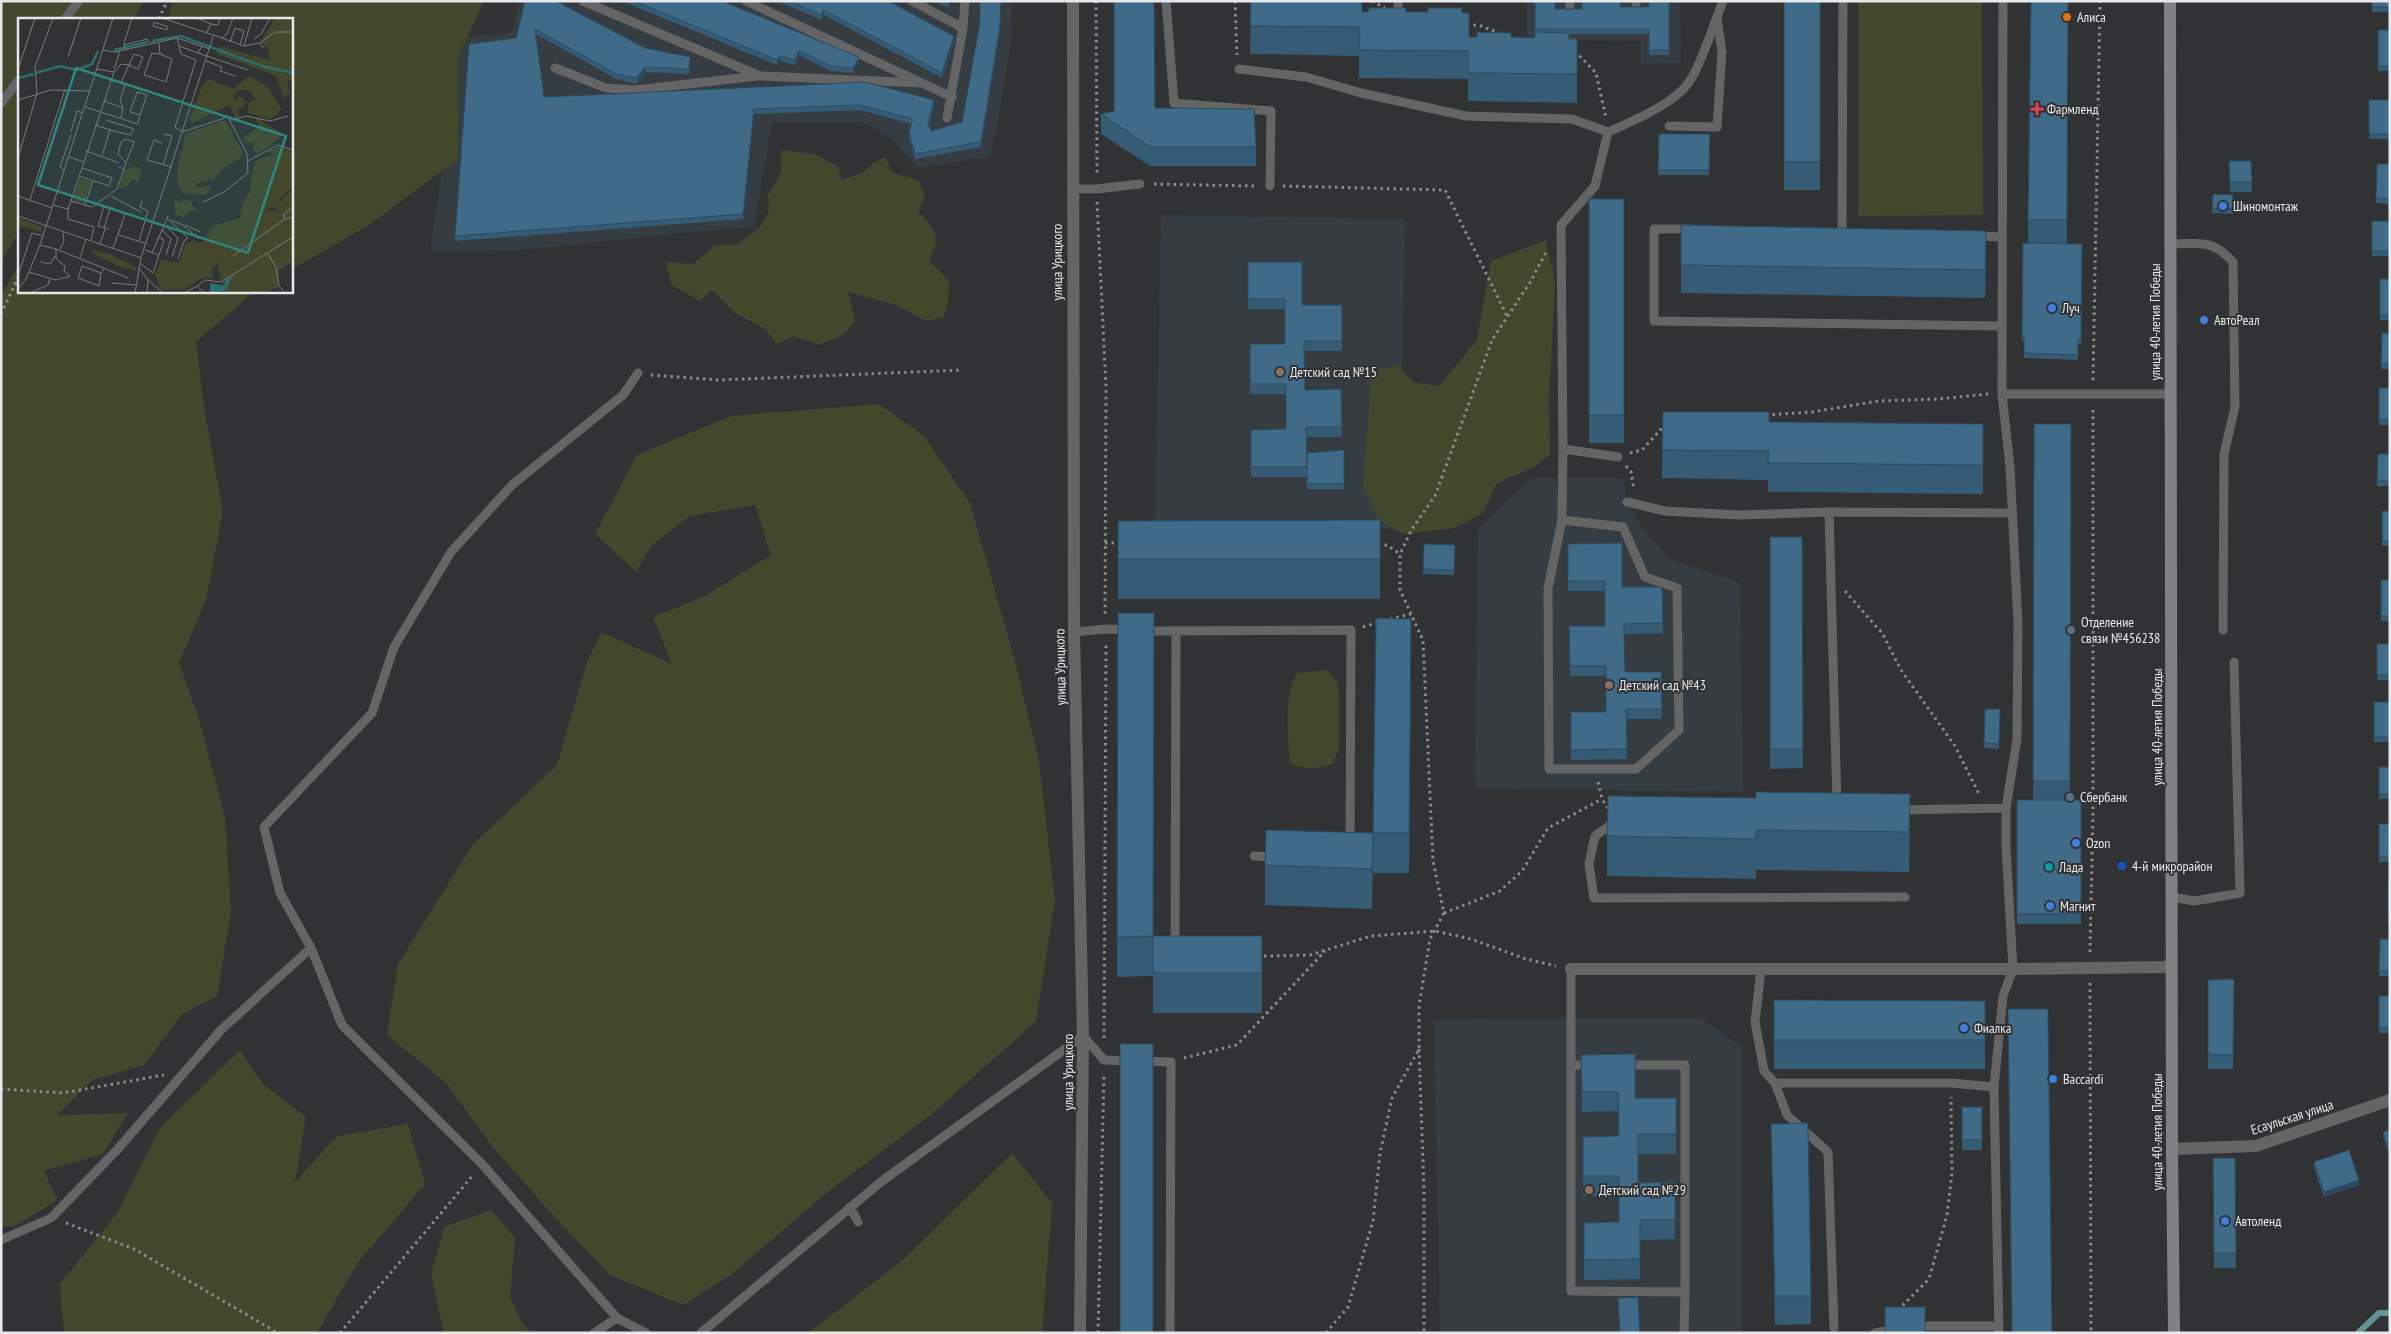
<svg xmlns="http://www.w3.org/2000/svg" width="2391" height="1334" viewBox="0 0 2391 1334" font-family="'PT Sans Narrow',sans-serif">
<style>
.built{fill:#353d43}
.green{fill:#43482d}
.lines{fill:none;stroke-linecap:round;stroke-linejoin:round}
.stream{stroke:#639495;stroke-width:6}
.path{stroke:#8a8c8e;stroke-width:3;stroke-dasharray:2.5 4;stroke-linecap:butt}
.service{stroke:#656566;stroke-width:9}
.minor{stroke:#656566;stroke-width:12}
.tertiary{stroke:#656566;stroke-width:12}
.secondary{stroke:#818183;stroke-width:12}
.wall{fill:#365b75}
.shaded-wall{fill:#2c4a5f}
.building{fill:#3f6a88;stroke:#2c4a5f}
.food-dot{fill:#e8710a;stroke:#303234;stroke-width:2}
.health-dot{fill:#e0444e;stroke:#303234;stroke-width:2}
.shop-dot{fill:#3f7fe0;stroke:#303234;stroke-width:2}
.education-dot{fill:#8d6e63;stroke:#303234;stroke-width:2}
.service-dot{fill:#5c6f8a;stroke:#303234;stroke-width:2}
.transit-dot{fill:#1a4fb4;stroke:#303234;stroke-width:2}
.culture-dot{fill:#0f9aa8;stroke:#303234;stroke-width:2}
.labels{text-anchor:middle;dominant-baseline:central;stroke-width:4;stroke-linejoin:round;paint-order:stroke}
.poi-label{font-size:14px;fill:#e6e8e9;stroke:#303234;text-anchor:start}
.street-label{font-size:14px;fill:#e6e8e9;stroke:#303234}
.inset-river{fill:none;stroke:#2b7071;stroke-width:2.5}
.inset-road{fill:none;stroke:#797b7c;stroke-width:1}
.view{fill:#2f8780;fill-opacity:0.15;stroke:#2f8780;stroke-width:2.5}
.inset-edge{fill:none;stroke:#e6e8e9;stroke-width:2.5}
</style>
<rect width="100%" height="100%" fill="#303234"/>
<path class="built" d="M519,1H1012L1011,42L997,127L989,157L918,168L891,138L862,122H772L754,226L520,250L430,251L462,38L512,32Z
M1526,1H1680L1681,63L1641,64V41L1527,40Z
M1161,215L1405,219L1399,529L1155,524Z
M1532,478H1623L1627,502L1638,522L1669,559L1740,582L1743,792L1475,788L1478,528Z
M1571,1018H1701L1742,1047V1333H1440L1434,1020Z"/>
<path class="green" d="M1,1H144L134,19H19V231L1,263Z
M172,1H484L458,57V159L369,225L291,270V19H168Z
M1858,1H1982L1983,215L1858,216Z
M781,150L815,154L838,167L842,180L863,173L873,163L885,157L893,173L918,180L925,196L918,211C935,229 942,236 929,260L949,281L948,303L943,318L926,321L897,305L848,292L855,321L845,334L819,345L793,336L777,344L765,329L735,313L712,290L700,301L671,285L666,262L693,264L715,245H737L759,228L769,211L768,195L781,173Z
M1546,240L1555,281L1549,401L1550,455L1534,467L1497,483L1483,513L1455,528L1404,534L1380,521L1363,487L1372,371L1398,365L1413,382L1439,386L1477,340L1491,261Z
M19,265V291H255L196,342L205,414L223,511L206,600L179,663L200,722L225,818L231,911L217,996L182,1014L144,1065L93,1080L57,1115L128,1113L103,1154L44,1171L57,1200L14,1227L1,1226V295Z
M879,404L924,436L970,503L1017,668L1039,762L1055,900L1036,1021L932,1114L830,1190L732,1274L683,1305L610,1275L548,1210L492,1146L446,1083L387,1035L398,964L473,844L557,765L587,662L601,632L672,664L653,617L705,596L771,555L755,505L690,516L651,546L636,572L595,534L637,455L731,416Z
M1328,670L1337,682L1339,694V749L1332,764C1317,769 1305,770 1290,763C1288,734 1283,699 1297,673Z
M240,1050L263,1084L306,1117L295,1182L337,1136L408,1124L425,1184L357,1264L317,1333H64L60,1284L117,1213L160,1128Z
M1012,1153L1052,1203L1042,1333H808L903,1260Z
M491,1210L515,1238L510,1298L524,1326L532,1333H444L431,1274L444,1227Z"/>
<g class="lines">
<path class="stream" d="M2358,1333L2379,1313H2390"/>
<path class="path" d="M1096,1L1097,176
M1235,1L1237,55
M1372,1L1385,8
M159,19L167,1
M1467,24L1481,26L1502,34
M1575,51L1596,73L1606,118
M1154,184L1257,186
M1283,186L1445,190L1507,316
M1097,202L1106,387L1105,615
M1,314L19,276
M651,375L719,380L962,370
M2093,380L2100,1
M1766,415L1812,412L1878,401L1938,399L1989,394
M1630,453L1642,450L1665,425
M1626,466L1631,472L1634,490
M1105,543H1122
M1378,545H1387L1400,554
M1845,591L1882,633L1901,670L1955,746L1980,796
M1390,619L1411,614
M1363,627L1379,622
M1598,782L1602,799L1609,810
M1444,913L1500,891L1522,871L1548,828L1602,799
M2090,952L2093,812V408
M1264,956L1310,955L1371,936L1435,931L1471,939L1526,959L1556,966
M2090,983L2091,1333
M1104,1038L1106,642
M1419,1049L1424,1190V1333
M1184,1058L1237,1045L1325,951
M1,1089L63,1093L164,1075
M66,1223L134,1249L278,1333
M1898,1310L1929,1279L1947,1215L1952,1173L1951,1097
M340,1333L474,1174
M1098,1333L1104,1074
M1326,1333L1348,1307L1373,1221L1380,1153L1392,1098L1419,1049V1006L1430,939L1444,913L1433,861L1423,640L1400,590V554L1412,529L1435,496L1492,340L1531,281L1546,252"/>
<path class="service" d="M583,1L760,76L922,83
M746,1L952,97
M912,1L963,28
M1166,1L1174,103L1271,111L1270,186
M1398,1V14
M1570,1V6
M1636,1V3
M2003,1L2002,394H2170
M65,19L79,1
M555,68L606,88L636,90L757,76
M1239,69L1306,77L1361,93L1466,116L1572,119L1608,132
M1,103L19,80
M947,118L963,28L965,1
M1669,126L1717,127L1722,52L1717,18
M1072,189H1097L1140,184
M1692,229H1654V321L2002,326
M1842,232L1843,1
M1975,236L2002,237
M2170,244C2200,244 2211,238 2233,262L2235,407L2224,454L2223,630
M638,373L623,395L512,485L451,552L394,647L372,713L264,827L280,893L311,948L342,1025L482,1164L617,1318L646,1333
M1618,457L1563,449L1561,225L1595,186L1608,132C1633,121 1677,103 1691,79C1703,60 1714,23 1723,1
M1627,502L1665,511L1739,515L1829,512L2012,513
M1829,512L1837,804
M1562,520L1548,588L1549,769H1636L1679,730L1677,588L1645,577L1623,527L1562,520L1563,449
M1144,631L1351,630L1350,843
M1074,632L1106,629L1128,630
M1898,810L2006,808
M1615,822L1595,836L1589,864L1594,898L1905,897
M1254,856L1276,857
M2172,897L2194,901L2240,893L2234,662
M1175,946L1176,632
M1571,969V1291L1685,1292V1065H1625
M1761,969L1755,1022L1764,1071L1775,1083H1951L1994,1087
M1571,1065H1592
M1775,1083L1787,1115L1828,1152L1834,1328
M850,1207L858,1222
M1,1240L51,1218L116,1151L221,1030L311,948
M1914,1326H1999
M594,1333L617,1318
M701,1333L882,1181L1083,1036L1104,1060L1171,1062L1170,1333
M1684,1333L1685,1292
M1875,1333L1897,1329
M1999,1333L1994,1087L2003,996L2013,969L2006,847V808L2017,739L2018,623L2010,467L2002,394"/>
<path class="minor" d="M1571,969H2013L2171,967
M2172,1149L2256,1146L2390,1100"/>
<path class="tertiary" d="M1073,1L1074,632L1083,1036L1080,1333"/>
<path class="secondary" d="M2170,1L2172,1149L2174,1333"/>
</g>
<path class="wall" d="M525,1L645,48L690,57L689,74L645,72L637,84L616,79L536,34L544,97L934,106L929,125L931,131L962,122L1000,31L981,147L915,159L909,137V132L912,124L860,110L754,114L743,219L455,241V236L516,38Z
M622,1H722L859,62L853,73L831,71L799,55L795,65L780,61L777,65Z
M778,1H888L954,42L942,78L824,15L821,20Z
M935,1H950L948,8Z
M1251,1L1362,12L1462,13L1469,37L1535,38V1L1555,9H1582L1620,7H1649L1669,1V55H1649V34H1569V39H1577V103L1468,101V79L1359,78V56L1250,54Z
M1430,1H1463V2H1430Z
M1784,1H1820V190H1784Z
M2031,1H2068L2067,244H2082L2081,344H2078V360L2024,358V341H2022L2023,243H2028Z
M2372,1H2390V12H2372Z
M2378,30H2390V71H2378Z
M2369,100H2390V139H2369Z
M1155,108L1256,147V166H1150L1101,134V114Z
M1659,134H1710L1709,175H1658Z
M2229,161H2251L2252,192H2230Z
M2377,164H2390V204L2376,203Z
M2233,195V214L2212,213V208Z
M1589,199H1624V443H1589Z
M2372,221H2390V256H2372Z
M1986,259L1985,298L1681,293V265Z
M1248,262L1302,305H1342V351H1304L1305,390L1341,389L1342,437H1306L1307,477H1251V430L1286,429V394H1250V344H1285V309H1248Z
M2380,279H2390V320H2380Z
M2382,333H2390V369H2381Z
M2379,388H2390V425H2379Z
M1663,412L1769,422L1983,424V494L1768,492V480L1662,478Z
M2034,424H2071L2070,800H2081V924H2017V800H2033Z
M1344,450V489H1307V453Z
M2378,454H2390V486H2377Z
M2382,511H2390V546H2382Z
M1380,520V599H1118V521Z
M1770,537H1802L1803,768L1770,769Z
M1424,544L1455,545L1454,575L1423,574Z
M1568,544L1622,587H1662L1663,633L1624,634L1625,672H1661L1662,719H1627V759L1571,760V712H1606V676H1570L1569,626H1605V591H1568Z
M2381,580H2390V621H2381Z
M1118,613L1153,936H1262V1013H1153V976L1117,977Z
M2377,644H2390V680H2377Z
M1411,659L1409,873H1373L1372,909L1265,905V865L1373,833Z
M2374,702H2390V742H2374Z
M1985,709H2000L1999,749L1984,748Z
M2379,767H2390V799H2379Z
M1910,794L1909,872L1756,870V879L1607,876V836Z
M2379,824H2390V862H2379Z
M2388,883H2390V923H2388Z
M2380,939H2390V976H2379Z
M2234,979L2233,1069H2208V980Z
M2379,996H2390V1033H2379Z
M1774,1000L1985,1001V1069H1774Z
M1581,1055L1635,1098H1676V1154H1638V1183L1675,1182V1239L1640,1240V1279L1584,1280V1223L1619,1222V1196H1583V1137L1618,1136V1111L1582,1112Z
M1962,1107H1982V1150H1962Z
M1771,1124L1811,1296V1324L1775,1325Z
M2390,1130V1157L2383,1137V1132Z
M2213,1158H2235L2236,1268H2214Z
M2314,1162L2359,1185L2324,1197L2314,1167Z"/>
<path class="shaded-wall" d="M1001,1L1000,31L981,147V142Z
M824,10V15L821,20V15Z
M954,36V42L942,78V73Z
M799,50V55L795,65V60Z
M780,56V61L777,65V60Z
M859,57V62L853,73V68Z
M645,67V72L637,84V78Z
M934,100V106L928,128V123Z
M754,109V114L743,219V214Z
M1986,231V259L1985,298V270Z
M1411,619V659L1409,873V833Z
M1910,794V834L1909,872V832Z
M1373,833V873L1372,909V869Z
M2359,1180V1185L2324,1197V1192Z"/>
<path class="building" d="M525,1H556L645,48L690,57L689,69L645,67L637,78L616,74L535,29L544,97L865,82L934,100L928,123L931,131L962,122L980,22V1H1001L1000,26L981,142L915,154L909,132L913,119L860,105L754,109L743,214L455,236L469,44L516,38Z
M634,1H722L859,57L853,68L831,66L799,50L795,60L780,56L777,60Z
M789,1H888L954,36L942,73L824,10L821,15Z
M1114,1H1154L1155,108L1254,109L1256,147H1150L1101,114L1114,111Z
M1251,1H1362V12H1368L1369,8H1406V12H1428V8H1462V13H1469V37H1477V32L1511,33V37L1535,38V32L1569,33V39H1577V74L1468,73V51L1359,50L1360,27L1250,26Z
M1535,1H1555V9H1582V1H1620V7H1649V1H1669V50H1649V29H1535Z
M1784,1H1820V162H1784Z
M2031,1H2068L2067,220H2028Z
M2372,1H2390V7H2372Z
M2378,30H2390V66H2378Z
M2369,100H2390V134H2369Z
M1659,134H1710L1709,170H1658Z
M2229,161H2251L2252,182H2230Z
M2377,164H2390V199L2376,198Z
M2213,194L2233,195V209L2212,208Z
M1589,199H1624V415H1589Z
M2372,221H2390V251H2372Z
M1681,225L1986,231L1985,270L1681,265Z
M2023,243L2082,244L2081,339H2078V355L2024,353V336H2022Z
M1248,262H1302V305H1342V341H1304L1305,390L1341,389L1342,427H1306L1307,467H1251V430L1286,429V384H1250V344H1285V299H1248Z
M2380,279H2390V315H2380Z
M2382,333H2390V364H2381Z
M2379,388H2390V420H2379Z
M1663,412H1769V422L1983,424V465L1768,463L1769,451L1662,450Z
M2034,424H2071L2070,781H2033Z
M1344,450V484H1307V453Z
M2378,454H2390V481H2377Z
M2382,511H2390V541H2382Z
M1380,520V559H1118V521Z
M1770,537H1802L1803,749H1770Z
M1622,543V587H1662L1663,623L1624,624L1625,672H1661L1662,709H1626L1627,749L1571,750V712H1606V666H1570L1569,626H1605V581H1568V544Z
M1424,544L1455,545L1454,570L1423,569Z
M2381,580H2390V616H2381Z
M1118,613H1154L1153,936L1117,937Z
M1376,618L1411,619L1409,833H1373Z
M2377,644H2390V675H2377Z
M2374,702H2390V737H2374Z
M1985,709H2000L1999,744L1984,743Z
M2379,767H2390V794H2379Z
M1756,792L1910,794L1909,832L1756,830V839L1607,836L1608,796L1756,798Z
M2017,800H2081V914H2017Z
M2379,824H2390V857H2379Z
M1266,830L1373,833L1372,869L1265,865Z
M2388,883H2390V918H2388Z
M1153,936H1262V973H1153Z
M2380,939H2390V971H2379Z
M2234,979L2233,1055L2208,1054V980Z
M2379,996H2390V1028H2379Z
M1774,1000L1985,1001V1040H1774Z
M2008,1009H2048L2052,1333H2012Z
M1120,1044H1153V1333H1120Z
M1635,1054V1098H1676V1134H1638V1183L1675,1182V1220H1640V1259L1584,1260V1223L1619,1222V1176H1583V1137L1619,1136L1618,1092H1582L1581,1055Z
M1962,1107H1982V1140H1962Z
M1808,1123L1811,1296H1775L1771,1124Z
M2390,1130V1152L2383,1132Z
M2349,1150L2359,1180L2324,1192L2314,1162Z
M2213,1158H2235L2236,1253H2214Z
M1638,1297L1640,1333H1620L1618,1298Z
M1885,1307H1925V1333H1885Z"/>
<circle class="food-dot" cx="2067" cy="17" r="5"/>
<path class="health-dot" d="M2034.5 101.5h5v5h5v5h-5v5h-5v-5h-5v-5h5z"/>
<g class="shop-dot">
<circle cx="2223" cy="206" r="5"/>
<circle cx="2052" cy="308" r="5"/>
<circle cx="2204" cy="320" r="5"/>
<circle cx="2076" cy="843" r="5"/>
<circle cx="2050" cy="906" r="5"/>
<circle cx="1964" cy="1028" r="5"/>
<circle cx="2053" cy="1079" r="5"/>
<circle cx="2225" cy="1221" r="5"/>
</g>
<g class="education-dot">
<circle cx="1280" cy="372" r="5"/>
<circle cx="1609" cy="685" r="5"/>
<circle cx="1589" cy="1190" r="5"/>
</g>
<g class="service-dot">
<circle cx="2071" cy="630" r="5"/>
<circle cx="2070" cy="797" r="5"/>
</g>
<rect class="transit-dot" x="2117" y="861" width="10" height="10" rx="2.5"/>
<circle class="culture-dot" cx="2049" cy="867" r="5"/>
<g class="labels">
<g class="poi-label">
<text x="2077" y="17">Алиса</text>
<text x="2047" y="109">Фармленд</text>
<text x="2233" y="206">Шиномонтаж</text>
<text x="2062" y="308">Луч</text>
<text x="2214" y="320">AвтоРеал</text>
<text x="1290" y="372">Детский сад №15</text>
<text x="2081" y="622">Отделение<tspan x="2081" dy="16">связи №456238</tspan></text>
<text x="1619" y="685">Детский сад №43</text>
<text x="2080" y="797">Сбербанк</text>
<text x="2086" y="843">Ozon</text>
<text x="2132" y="866">4-й микрорайон</text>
<text x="2059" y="867">Лада</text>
<text x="2060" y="906">Магнит</text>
<text x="1974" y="1028">Фиалка</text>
<text x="2063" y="1079">Baccardi</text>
<text x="1599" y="1190">Детский сад №29</text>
<text x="2235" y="1221">Автоленд</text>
</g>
<g class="street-label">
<text transform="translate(1057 262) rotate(-90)">улица Урицкого</text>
<text transform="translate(2155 322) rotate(-90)">улица 40-летия Победы</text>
<text transform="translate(1060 667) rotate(-91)">улица Урицкого</text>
<text transform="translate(2157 727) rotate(-90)">улица 40-летия Победы</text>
<text transform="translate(1068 1072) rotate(-90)">улица Урицкого</text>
<text transform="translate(2292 1117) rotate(-18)">Есаульская улица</text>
<text transform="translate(2157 1132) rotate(-90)">улица 40-летия Победы</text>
</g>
</g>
<g transform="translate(18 18)">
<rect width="275" height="275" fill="#303234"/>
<path d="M257,0H275V62H269L272,75L266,81L258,58L199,36L201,28L252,42L251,32L243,24ZM231,58L250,69L258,82L264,92L257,98L252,101L230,95L231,83L238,82L231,73L225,72L219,73L215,80L218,83L219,76L228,83L224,90L219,91L222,98L217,100L212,88H209L174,105L172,100L185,66L191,61L215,71ZM237,99L263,115L261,121L239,136L235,129L237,124L226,125V119L241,108ZM207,102L225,134L222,140L203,152L195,163L190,159V163L178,165V170L190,167L193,172L187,177L164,175L159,164L160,148L168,116ZM264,127L275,136V170L263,178L260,189L249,191V193L257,192L256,195L266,178L275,172V243L261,252L260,269L248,275H208L199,248L208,239L194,250L196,261L184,260L167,271L142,272L137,256L143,242L161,245L167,227L176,222L181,225L186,223L194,208L222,200L225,184L233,172V157L239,142L256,136L250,134ZM117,148L124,150L120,164L115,161L107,170H101L107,151ZM62,160L73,164L66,186L55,183ZM156,181L163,185L165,182L172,183L179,193L170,194L166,200L157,196ZM0,200L23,208L24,214L0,208ZM76,232L91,236L119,250L116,252L98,247L74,235Z" fill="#43482d"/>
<path d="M214,259L207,273L192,274V265L207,268V262Z" fill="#2b7071"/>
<path class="inset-river" d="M134,23L163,18L244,48L275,55M96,32L130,24M18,55L42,48L59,52L74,46L80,33M0,60L16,56"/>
<path class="inset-road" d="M144,0L204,20L209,16L215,0M179,0L193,6M136,4L135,8L149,12M136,4L150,9L149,12M189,14L193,6L200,7L202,0M159,20L163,36L178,42L157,109L164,114L210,99L229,136L230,155L206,174L185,184M204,20L226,28L242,25L245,30M236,21L243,16L252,0M212,24L217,10L226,13L222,27M141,25L142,36L134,35L126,57L148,64L154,41L142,36M242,25L257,14H275M106,27L129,21L134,26M161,28L180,35L184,28M226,28L234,0M85,32L97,34L159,20L192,31M107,32L106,25L114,0M180,35L230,52M50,39L63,0M188,43L204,49L202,53L217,58M0,51L17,0M79,51L96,54L103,46L111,47L116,36L125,39L120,51L111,47L103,65L92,62M96,51L102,33M0,82L33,72L72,73M86,83L105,90L103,100M67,89L120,106L121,101L122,97L126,85L129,77L119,74L112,94L122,97M105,90L102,82L107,67M88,102L116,111L112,117L92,112M213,102L228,98L252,103L270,98M77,107L92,112L84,138M53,114L59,93L65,95M144,125L136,122L129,142L154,149M68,133L101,145M51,139L66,144L53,183M0,140L19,75L17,49L35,0M230,143L260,127L275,132M66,144L96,54M145,147L154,118L146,116M106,151L108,145L100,136L103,124L108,121L116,124L108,145M46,152L42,149L53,117M61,158L91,168L94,160L64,150M0,178L34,190M93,178L123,194M12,182L47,71M35,187L50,191L53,183L74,189L99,171L106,151L101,149M67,187L75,163M86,188L80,208L91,211M275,189L266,196L267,201L275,199M50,191V201L76,209L73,222M0,198L123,240M149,200L170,220L166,223L160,241M153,202L165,207L181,221M146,206L160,220L154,239M167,207L183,214M86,210L92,190M144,212L153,221L148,237M101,217L129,226M121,223L130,193L122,189L124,183M82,226L87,211M95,230L108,194M38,231L110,260M42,231L46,223L45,214M127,232L141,237L146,222L141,219L150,198M134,235L141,219M250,236L258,249L261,268L266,273M215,238L267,201M62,240L68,221M23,244L32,246L37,238M123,246L135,255L141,237M121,250L130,262L129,275M11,254L38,262L52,258L46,253L47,248L38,241V231L22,227M83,255L81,268L60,260L64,248L83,255L86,251M0,258L14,215L25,218M130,262L145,275M94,265L118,267M179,268L187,262L203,264L275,219M0,271L8,261L22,227L95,0M168,274L179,268L187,275M12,275L30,267L32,261M117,275L123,240L195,19"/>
<path class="view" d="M58,50L268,118L230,235L20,167Z"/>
<rect width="275" height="275" class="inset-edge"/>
</g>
<rect width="2391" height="1334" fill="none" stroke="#e6e8e9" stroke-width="5"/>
</svg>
